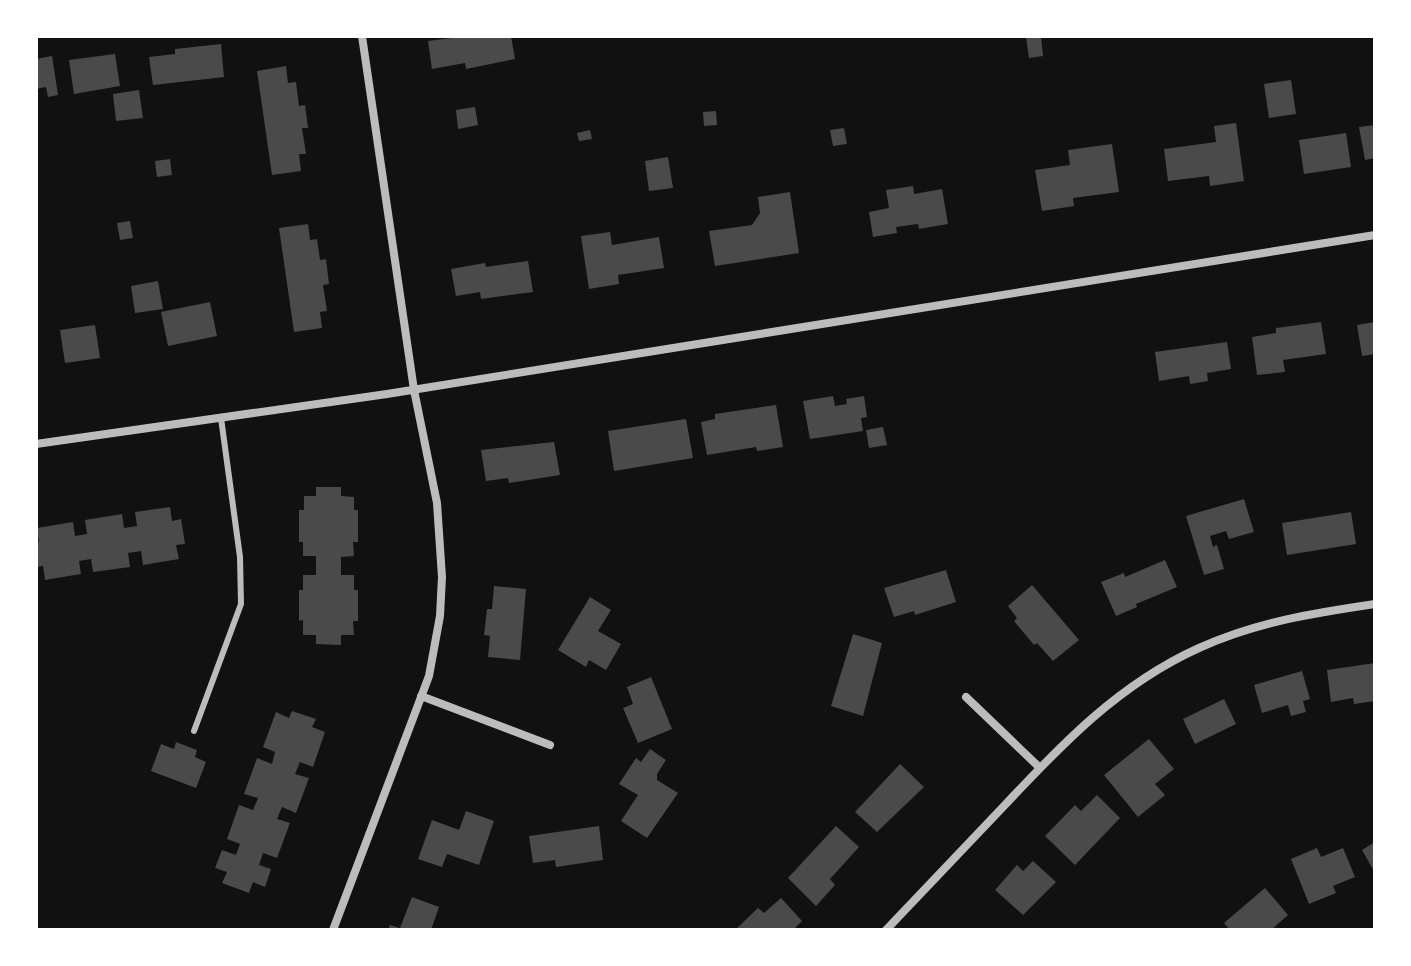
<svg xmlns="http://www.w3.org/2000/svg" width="1411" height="966" viewBox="0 0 1411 966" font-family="'Source Sans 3',sans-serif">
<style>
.building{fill:#4a4a4a}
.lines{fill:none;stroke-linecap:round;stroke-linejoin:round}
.service{stroke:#bcbcbc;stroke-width:6}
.minor{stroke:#bcbcbc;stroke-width:8}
</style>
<rect width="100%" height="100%" fill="#111"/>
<path class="building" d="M466,36H511L515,59L466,69L465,63L432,69L428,41Z
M1041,36L1043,56L1029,58L1026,37Z
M221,44L224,77L153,85L149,57L175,54V49Z
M115,54L120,86L74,94L69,60Z
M52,56L58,95L48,97L46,87L36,89V59Z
M286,66L288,83L296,82L299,106L305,105L308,128H302L306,154H299L301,171L272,175L257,71Z
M1291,80L1296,114L1269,118L1264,84Z
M139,90L143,118L116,121L113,94Z
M475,107L478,125L458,129L456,110Z
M716,111L717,125L704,126L703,112Z
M1236,123L1244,181L1210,186L1209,176L1168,181L1164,149L1216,142L1214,126Z
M1375,125V158L1365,160L1359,127Z
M844,128L847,144L833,146L830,130Z
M590,130L592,139L579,141L577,133Z
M1346,133L1351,167L1304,174L1299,140Z
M1112,144L1119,192L1073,198L1074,206L1042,211L1035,170L1070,165L1068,150Z
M668,157L673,188L649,191L645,161Z
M170,159L172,175L157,177L155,161Z
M913,186L914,194L942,189L948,224L919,229L918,224L896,227L897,233L873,237L869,212L889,208L886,190Z
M790,192L799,253L715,266L709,231L752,225L760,213L758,197Z
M130,221L133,238L120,240L117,223Z
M308,224L310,240L317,239L320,260L326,259L329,284L323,285L327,311L320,312L322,328L294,332L279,228Z
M610,232L612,245L659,237L664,268L618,275L619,284L589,289L581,236Z
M528,261L533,292L481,299L480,292L456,296L451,269L485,263L486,267Z
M158,281L163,309L135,313L131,286Z
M210,302L217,336L168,346L161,312Z
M1321,322L1326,354L1283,360L1285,372L1257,375L1252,337L1276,333V328Z
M1375,322V354L1362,356L1357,325Z
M95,325L100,358L65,363L60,330Z
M1227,342L1231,369L1207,373L1208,381L1190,384L1189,376L1159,381L1155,352Z
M833,396L835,406L847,404L846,399L864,396L867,417L861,418L863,431L810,439L803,401Z
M776,405L783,447L757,451L756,447L707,455L701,422L715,419V414Z
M686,419L693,458L614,471L608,431Z
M883,427L887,445L869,448L866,430Z
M554,442L560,475L509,483L508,478L486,481L481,450Z
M316,487H341V496L354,497V510H358V542H353L354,556L341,557V575H354V590H358V621H353L354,635H341V645L316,644V635H303V620L299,621V590H303V575H316V556H303V542H299V510H304V496H316Z
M1244,499L1254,532L1229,539L1226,531L1210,536L1213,547L1217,545L1224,569L1204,575L1186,516Z
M170,507L172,521L181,519L185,544L176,545L179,559L143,565L141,551L128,553L130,567L93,572L91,559L79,561L81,574L45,580L43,566L36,567V542H39L37,528L73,522L75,536L87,534L85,520L122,514L124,528L137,526L135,512Z
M1351,512L1356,544L1287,555L1282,523Z
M1165,560L1177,587L1136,604L1137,607L1116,616L1101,582L1124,573L1125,577Z
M946,570L956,602L915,615L914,611L894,617L884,588Z
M1032,585L1079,640L1053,661L1037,643L1034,645L1014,621L1017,618L1008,606Z
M494,586L526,589L520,660L488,657L490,636L484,635L487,609H492Z
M590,597L611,610L598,631L621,644L606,670L589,660L586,667L558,650Z
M853,634L882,643L863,716L831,706Z
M1375,663V701L1354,704L1353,698L1331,702L1327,670Z
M1302,671L1310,699L1303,701L1306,712L1291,716L1288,705L1262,713L1254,685Z
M651,677L672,729L638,743L623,708L633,704L627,687Z
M1224,699L1236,724L1195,744L1183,719Z
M292,711L316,719L312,727L325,732L313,767L300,762L295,774L309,778L296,813L282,807L277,819L290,823L277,858L263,853L259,865L271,869L265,887L253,882L249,893L222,883L227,872L215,868L222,850L236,855L240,844L227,839L239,805L253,810L258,798L244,794L257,758L272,764L275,752L263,747L276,712L289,718Z
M1149,739L1174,769L1155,784L1165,795L1138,817L1104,775Z
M176,742L197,750L195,757L206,762L196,788L151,771L161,744L174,749Z
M650,749L666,760L657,774V780L678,793L647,838L621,821L638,795L619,784L636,758L641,762Z
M900,764L924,787L877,832L855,812Z
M1097,795L1120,818L1075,865L1045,836L1075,805L1081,811Z
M466,811L494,821L479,865L447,854L442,867L418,859L432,820L459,830Z
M599,826L603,860L556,867L555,860L533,863L529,836Z
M836,826L859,847L830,879L835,885L816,906L788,878Z
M1375,842V873L1362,850Z
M1317,848L1321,857L1343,848L1355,877L1333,886L1336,893L1309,904L1291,859Z
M1033,861L1056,882L1023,915L995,890L1017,865L1023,871Z
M1265,888L1288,915L1271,930H1230L1224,923Z
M412,897L439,907L431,930H388L390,925L400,928Z
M781,898L802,921L793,930H735L758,908L764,913Z"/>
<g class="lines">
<path class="service" d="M194,731L241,604L240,557L221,418"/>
<path class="minor" d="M36,444L387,394L1375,235
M421,696L550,745
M966,697L1040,768
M333,930L429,676L440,616L442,577L437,503L414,390L362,36
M886,930C925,889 964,848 1003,807C1062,744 1119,684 1199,648C1256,622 1314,613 1375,604"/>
</g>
<rect width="1411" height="966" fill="none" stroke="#ffffff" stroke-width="76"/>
</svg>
